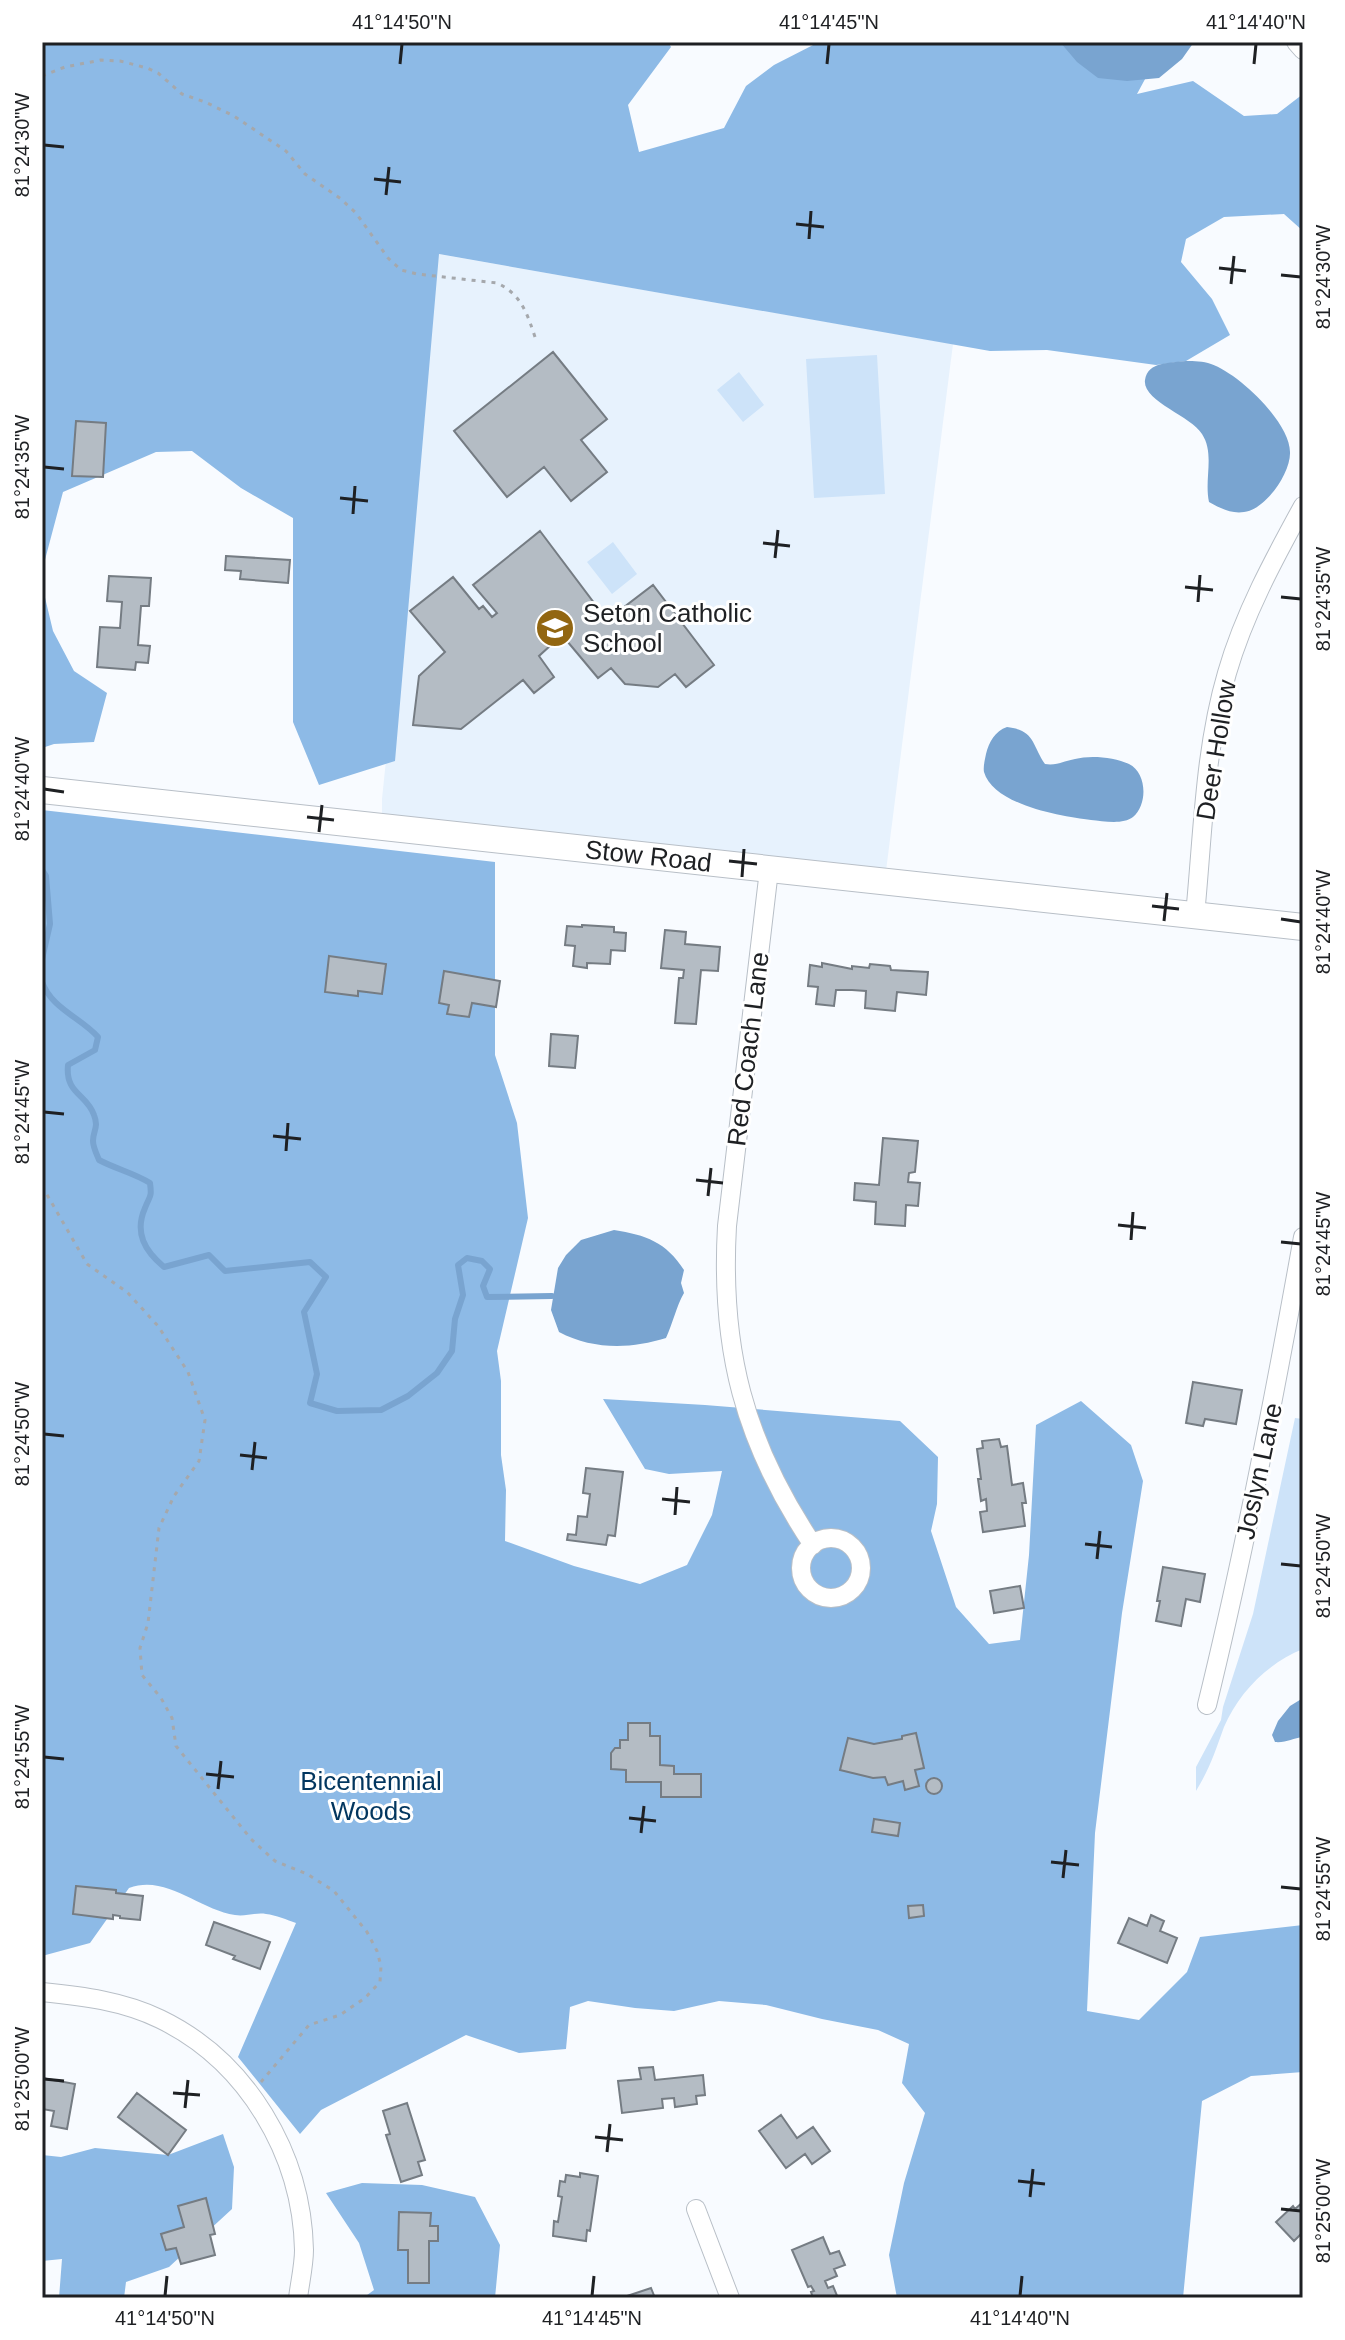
<svg xmlns="http://www.w3.org/2000/svg" width="1345" height="2340" viewBox="0 0 1345 2340" font-family="Arial,sans-serif">
<style>
.built{fill:#e7f2fd}
.green{fill:#cde3f9}
.forest{fill:#8dbae6}
.water{fill:#79a4d0}
.lines{fill:none;stroke-linecap:round;stroke-linejoin:round}
.stream{stroke:#79a4d0;stroke-width:6}
.building{fill:#b4bcc4;stroke:#757c83;stroke-width:2}
.street-casing{stroke:#b8bfc7;stroke-width:20}
.secondary-casing{stroke:#b8bfc7;stroke-width:28}
.path{stroke:#a5a8ac;stroke-width:3;stroke-dasharray:4 6;stroke-linecap:butt}
.street{stroke:#fff;stroke-width:18}
.secondary{stroke:#fff;stroke-width:26}
.ticks{fill:none;stroke:#1e2023;stroke-width:3}
.labels{text-anchor:middle;dominant-baseline:central;stroke-width:6;stroke-linejoin:round;paint-order:stroke}
.poi-label{font-size:26px;fill:#1e2023;stroke:#fff;text-anchor:start}
.street-label{font-size:26px;fill:#1e2023;stroke:#fff}
.park-label{font-size:26px;fill:#02365f;stroke:#fff}
.neatline{fill:none;stroke:#1e2023;stroke-width:3}
.ticks-label{font-size:20px;text-anchor:middle;fill:#1e2023}
</style>
<rect width="100%" height="100%" fill="#f8fbff"/>
<path class="built" d="M438,254L953,344L886,871L382,827V799Z"/>
<path class="green" d="M877,355L885,494L814,498L806,359Z
M739,372L764,405L743,422L717,390Z
M613,542L637,574L612,594L587,562Z
M1295,1418L1303,1419V1649C1268,1663 1239,1692 1224,1727C1215,1752 1210,1768 1196,1791V1767L1221,1720L1223,1707L1253,1614Z"/>
<path class="forest" d="M42,42H668L671,47L628,105L639,152L724,128L746,86L774,65L819,42H1165L1137,94L1193,81L1244,116L1277,114L1303,94V231L1284,214L1224,217L1186,239L1181,262L1212,299L1230,335L1186,361L1156,365L1047,350L990,351L439,254L395,761L319,785L293,722V518L241,488L192,451L156,452L63,492L42,571Z
M42,585L53,631L74,671L107,693L94,742L54,744L42,748Z
M42,810L495,862V1055L517,1123L528,1218L497,1351L501,1381V1455L506,1490L505,1541L574,1566L640,1584L687,1565L712,1515L722,1471L669,1474L645,1469L603,1399L705,1405L900,1421L938,1457L937,1504L931,1531L956,1607L989,1644L1020,1640L1029,1555L1036,1425L1081,1401L1131,1445L1143,1481L1122,1613L1095,1833L1087,2011L1139,2020L1187,1972L1200,1937L1303,1925V2072L1251,2076L1202,2101L1183,2298H897L889,2255L904,2183L925,2113L902,2083L909,2044L878,2030L822,2019L766,2005L719,2001L674,2011L635,2008L588,2001L570,2007L566,2049L519,2053L466,2035L321,2110L300,2134L238,2057L296,1923C287,1920 276,1915 266,1914C256,1912 245,1917 235,1915C199,1910 167,1874 129,1888L90,1943L42,1956Z
M223,2134L234,2167L232,2209L169,2267L126,2282L124,2298H59L62,2259L42,2261V2155L61,2157L95,2148L168,2155Z
M362,2183L422,2185L475,2197L500,2245L495,2298H363L374,2290L359,2243L326,2193Z"/>
<path class="water" d="M1060,42H1194L1182,59L1159,78L1127,81L1098,78L1077,62Z
M1186,361C1194,361 1203,361 1211,364C1238,373 1290,422 1290,452C1291,473 1265,510 1244,512C1231,514 1220,508 1209,502C1204,479 1215,454 1202,434C1191,416 1142,401 1145,380C1148,361 1171,363 1186,361Z
M1007,727C1035,730 1032,745 1045,764C1056,766 1064,761 1075,759C1090,755 1114,757 1129,764C1147,773 1148,804 1133,817C1123,825 1103,821 1091,820C1063,817 993,805 984,772C983,767 985,759 986,754C989,742 995,731 1007,727Z
M614,1230C646,1235 666,1242 684,1270L681,1283L684,1293C676,1307 673,1323 666,1338C631,1349 593,1350 559,1332L551,1310L558,1268L566,1255L581,1240Z
M1303,1698V1737C1293,1738 1286,1743 1275,1742L1272,1735L1278,1721L1290,1706Z"/>
<g class="lines">
<path class="stream" d="M42,870L46,876L50,924L42,959
M42,982C52,1009 80,1017 98,1037L95,1050L68,1065C65,1094 87,1094 94,1115C99,1128 93,1130 93,1141C93,1147 97,1155 99,1160C116,1169 134,1173 150,1183C152,1198 150,1195 145,1208C134,1233 145,1251 164,1267L209,1255L225,1271L310,1262L326,1277L304,1312L317,1374L310,1403L337,1411L381,1410L408,1396L437,1373L452,1351L455,1319L463,1295L458,1265L467,1258L482,1261L490,1269L483,1286L487,1297L552,1296"/>
</g>
<path class="building" d="M553,352L607,419L581,440L607,472L571,501L544,467L507,497L454,431Z
M76,421L106,423L103,477L72,476Z
M540,531L607,620L653,585L714,665L686,687L675,674L658,687L625,684L611,668L598,678L562,635L539,656L554,677L534,693L523,680L461,729L413,725L419,676L445,652L410,611L453,577L479,609L483,606L492,617L497,613L473,585Z
M226,556L290,560L288,583L240,579L241,571L225,570Z
M109,576L151,578L149,606H141L138,645L150,646L148,663L136,662L135,670L97,667L100,627L120,628L122,602L107,601Z
M582,925L614,927V932L626,933L625,951L611,950L610,964L587,963V968L573,966L575,946L565,945L567,926L582,927Z
M665,930L686,932L685,944L720,947L718,971L701,970L696,1024L675,1023L679,978H683L684,970L661,968Z
M329,956L386,964L382,994L358,991V996L325,992Z
M822,963L852,969V966L869,968L870,964L890,966L891,970L928,972L926,995L897,992L895,1011L865,1008L866,991L852,990H836L834,1006L816,1004L818,987L808,986L810,965L822,967Z
M444,971L500,981L496,1007L472,1003L469,1017L447,1014L449,1005L439,1003Z
M551,1034L578,1036L575,1068L549,1066Z
M883,1138L918,1141L915,1172L909,1173L908,1182L920,1183L918,1206L906,1205L905,1226L875,1224L876,1202L854,1200L855,1183L879,1185Z
M1193,1382L1242,1390L1236,1424L1205,1419L1203,1426L1186,1423Z
M999,1439L1001,1447L1007,1446L1012,1485L1023,1483L1026,1503H1022L1025,1526L983,1532L980,1512L987,1511L986,1499L981,1501L978,1479H981L977,1449L983,1448L982,1441Z
M586,1468L623,1472L615,1536L608,1535L606,1545L567,1540L568,1534L576,1535L578,1516L587,1517L590,1494L583,1493Z
M1163,1567L1205,1574L1200,1602L1186,1599L1181,1626L1156,1621L1160,1601H1157Z
M1020,1586L1024,1608L994,1613L990,1591Z
M628,1723H650V1736H660V1765L674,1766V1774H701V1797H661V1782H626V1770L611,1769V1753L615,1748H620V1740H628Z
M916,1733L924,1768L915,1770L919,1786L905,1790L903,1781L888,1785L885,1777L873,1778L840,1770L848,1738L874,1744L902,1739V1736Z
M926 1786a8 8 0 1 1 16 0a8 8 0 1 1-16 0Z
M874,1819L900,1823L898,1836L872,1832Z
M76,1886L116,1890V1893L143,1896L140,1920L120,1918V1916L113,1915V1919L73,1914Z
M923,1905L924,1916L909,1918L908,1906Z
M1151,1915L1164,1921L1160,1931L1177,1938L1167,1963L1118,1943L1129,1918L1147,1926Z
M214,1922L270,1942L260,1969L233,1959L235,1956L206,1945Z
M653,2067L655,2080L703,2075L705,2095L696,2096L697,2104L675,2107L674,2098L662,2099L663,2108L622,2113L618,2081L641,2079L639,2068Z
M42,2078L75,2084L67,2129L51,2126L54,2111L42,2109Z
M137,2093L186,2130L168,2155L118,2117Z
M407,2103L425,2160L418,2162L422,2175L401,2182L386,2135L390,2134L383,2111Z
M781,2115L797,2138L813,2127L830,2151L812,2164L805,2154L786,2168L759,2131Z
M580,2173L598,2176L590,2231L587,2230L586,2241L553,2236L554,2221L558,2222L562,2197L558,2196L560,2181L565,2182L566,2175L580,2177Z
M206,2198L215,2234L210,2235L215,2255L181,2264L176,2248L166,2250L161,2234L184,2227L178,2206Z
M1303,2202V2232L1294,2241L1276,2222L1293,2206L1295,2209Z
M399,2212L431,2213L430,2226H438V2241H429V2283H408V2250H398Z
M823,2237L830,2254L839,2251L845,2265L834,2269L837,2276L825,2281L828,2288L833,2286L838,2298H813L811,2292L814,2291L811,2286L808,2287L792,2250Z
M651,2288L655,2298H624V2297Z"/>
<g class="lines">
<g class="street-casing">
<path id="street" d="M1296,42L1303,50
M769,870L727,1226C720,1349 744,1442 813,1545
M1195,915C1203,835 1204,751 1227,673C1244,614 1274,559 1303,506
M801 1568a30 30 0 1 1 60 0a30 30 0 1 1-60 0Z
M1207,1705C1245,1550 1275,1394 1303,1237
M42,1992C82,1996 123,2001 160,2019C247,2061 302,2154 304,2250C304,2265 300,2282 298,2298
M696,2209L730,2298"/>
</g>
<g class="secondary-casing">
<g id="secondary">
<path id="s1" d="M42,790L1303,927"/>
</g>
</g>
<path class="path" d="M42,76L65,67L101,60L120,61L147,68L158,73L182,94L205,102L234,116L286,151L305,174L341,199L356,213L388,258L401,270L417,274L497,283C521,294 527,313 535,337
M42,1186L87,1264L127,1292L158,1326L188,1372L205,1420L199,1461L174,1496L159,1528L148,1623L140,1648L142,1675L161,1698L172,1718L176,1746L251,1839L275,1861L307,1874L334,1891L367,1932L377,1951L381,1966L380,1982L365,1998L340,2015L309,2025L261,2082"/>
<use href="#street" class="street"/>
<use href="#secondary" class="secondary"/>
</g>
<path class="ticks" d="M400,64L402,44M827,64L829,44M1254,64L1256,44M44,145L64,147M374,179L401,182M386,195L389,167M796,224L824,227M809,239L811,211M1219,268L1246,271M1281,275L1301,277M1231,284L1234,256M44,467L64,469M340,498L368,501M353,514L355,486M763,543L790,546M775,558L778,530M1185,587L1213,590M1281,597L1301,599M1198,602L1200,575M44,789L64,792M307,817L334,820M319,832L322,805M729,861L757,864M742,877L744,849M1152,906L1179,909M1281,919L1301,922M1164,921L1167,893M44,1112L64,1114M273,1136L301,1139M286,1151L288,1123M696,1180L723,1183M708,1196L711,1168M1118,1225L1146,1228M1131,1240L1133,1212M1281,1242L1301,1244M44,1434L64,1436M240,1455L267,1458M252,1470L255,1442M662,1499L690,1502M675,1515L677,1487M1085,1544L1112,1547M1097,1559L1100,1531M1281,1564L1301,1566M44,1757L64,1759M206,1774L234,1777M218,1789L221,1761M629,1818L656,1821M641,1833L644,1806M1051,1862L1079,1865M1063,1878L1066,1850M1281,1887L1301,1889M44,2079L64,2081M173,2093L200,2095M185,2108L188,2080M595,2137L623,2140M607,2152L610,2124M1018,2181L1045,2184M1030,2197L1033,2169M1281,2209L1301,2211M165,2296L167,2276M592,2296L594,2276M1020,2296L1022,2276"/>
<defs>
<g id="school-disc" transform="scale(2)"><circle r="9.5" fill="#926611" stroke="#fff"/><path d="M0-5L7-2L0 1L-7-2ZM-4 1L0 2.5L4 1V4Q0 6-4 4Z" fill="#fff"/></g>
</defs>
<g fill-rule="evenodd">
<use href="#school-disc" x="555" y="628"/>
</g>
<g class="labels">
<g class="poi-label">
<text x="583" y="613">Seton Catholic<tspan x="583" dy="30">School</tspan></text>
</g>
<g class="street-label">
<text transform="translate(1216 750) rotate(-81)">Deer Hollow</text>
<text stroke="none"><textPath href="#s1" startOffset="610">Stow Road</textPath></text>
<text transform="translate(748 1049) rotate(-83)">Red Coach Lane</text>
<text transform="translate(1259 1471) rotate(-78)">Joslyn Lane</text>
</g>
<g class="park-label">
<text x="371" y="1781">Bicentennial<tspan x="371" dy="30">Woods</tspan></text>
</g>
</g>
<rect width="1345" height="2340" fill="none" stroke="#ffffff" stroke-width="88"/>
<rect x="44" y="44" width="1257" height="2252" class="neatline"/>
<g class="ticks-label">
<text x="402" y="29">41°14'50"N</text>
<text x="829" y="29">41°14'45"N</text>
<text x="1256" y="29">41°14'40"N</text>
<text transform="translate(22 145) rotate(-90)" y="7">81°24'30"W</text>
<text transform="translate(1323 277) rotate(-90)" y="7">81°24'30"W</text>
<text transform="translate(22 467) rotate(-90)" y="7">81°24'35"W</text>
<text transform="translate(1323 599) rotate(-90)" y="7">81°24'35"W</text>
<text transform="translate(22 789) rotate(-90)" y="7">81°24'40"W</text>
<text transform="translate(1323 922) rotate(-90)" y="7">81°24'40"W</text>
<text transform="translate(22 1112) rotate(-90)" y="7">81°24'45"W</text>
<text transform="translate(1323 1244) rotate(-90)" y="7">81°24'45"W</text>
<text transform="translate(22 1434) rotate(-90)" y="7">81°24'50"W</text>
<text transform="translate(1323 1566) rotate(-90)" y="7">81°24'50"W</text>
<text transform="translate(22 1757) rotate(-90)" y="7">81°24'55"W</text>
<text transform="translate(1323 1889) rotate(-90)" y="7">81°24'55"W</text>
<text transform="translate(22 2079) rotate(-90)" y="7">81°25'00"W</text>
<text transform="translate(1323 2211) rotate(-90)" y="7">81°25'00"W</text>
<text x="165" y="2325">41°14'50"N</text>
<text x="592" y="2325">41°14'45"N</text>
<text x="1020" y="2325">41°14'40"N</text>
</g>
</svg>
